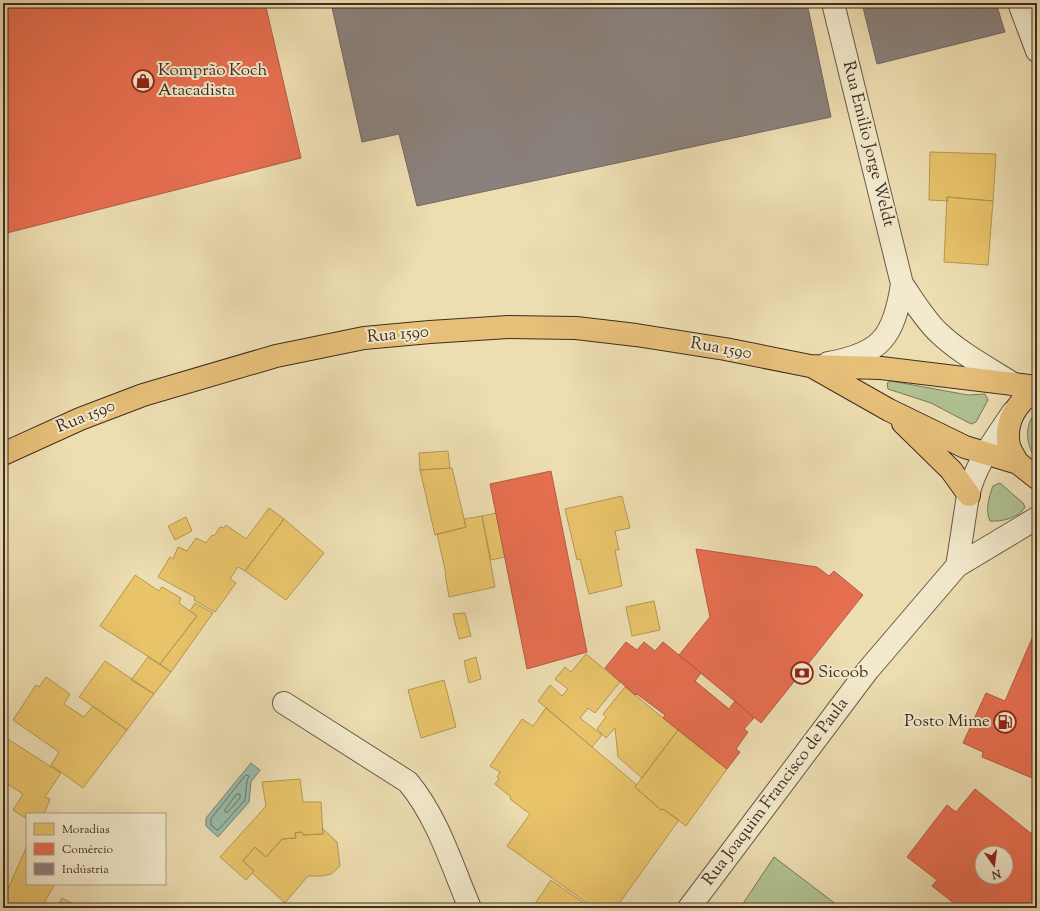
<svg xmlns="http://www.w3.org/2000/svg" width="1040" height="911" viewBox="0 0 1040 911" font-family="'Sorts Mill Goudy',serif">
<style>
.green{fill:#b1c292;stroke:#78785a}
.water{fill:#99bcab;stroke:#758374}
.homes{fill:#e9c46a;stroke:#b69754}
.shops{fill:#e76f51;stroke:#b55b43;fill-rule:evenodd}
.industry{fill:#8a817c;stroke:#746861}
.lines{fill:none;stroke-linecap:round;stroke-linejoin:round}
.shore{stroke:#6c7466;stroke-width:1}
.minor-casing{stroke:#6a5946;stroke-width:24}
.highway-casing{stroke:#3f2d22;stroke-width:24}
.minor{stroke:#f3eacd;stroke-width:22}
.highway{stroke:#e6bf79;stroke-width:22}
.labels{text-anchor:middle;dominant-baseline:central;stroke-width:4;stroke-linejoin:round;paint-order:stroke}
.poi-label{font-size:17px;fill:#3f2d22;stroke:#f3eacd;text-anchor:start}
.street-label{font-size:17px;fill:#3f2d22;stroke:#f3eacd}
</style>
<rect width="100%" height="100%" fill="#eddeb2"/>
<filter id="stains"><feTurbulence type="fractalNoise" baseFrequency=".005" numOctaves="4"/><feColorMatrix values="0 0 0 0 .2 0 0 0 0 .09 0 0 0 0 .02 0 0 0 .5 -.17"/></filter>
<radialGradient id="worn" r=".72"><stop offset=".6" stop-color="#630" stop-opacity="0"/><stop offset="1" stop-color="#630" stop-opacity=".3"/></radialGradient>
<path class="green" d="M891,381L968,395L985,394L988,400L976,422L971,424L931,403L888,389L887,383Z
M1037,411V461C1026,446 1023,425 1037,411Z
M1000,483L1023,503L1025,507C1019,518 1001,522 990,521C985,511 989,496 993,486Z
M774,857L841,908H740Z"/>
<path class="water" d="M251,763L260,770L251,782L249,802L218,837L206,826V818Z"/>
<path class="homes" d="M930,152L996,154L993,201L947,197L948,201L929,200Z
M947,197L993,201L988,265L944,262Z
M448,451L450,468L420,470L419,453Z
M452,468L466,527L435,535L420,470Z
M622,496L630,528L615,531L619,550H615L622,586L589,594L580,559L577,560L565,509Z
M269,508L284,519L245,571L238,567L230,579L236,583L215,612L194,600L195,597L158,577L170,557L173,559L178,547L187,551L196,538L206,543L212,535L214,536L220,527L224,528L226,525L246,539Z
M496,513L505,557L491,560L482,516Z
M482,516L495,587L449,597L445,574H446L437,534L466,527L464,519Z
M186,517L192,531L175,540L168,526Z
M284,519L324,553L286,600L245,571Z
M135,575L159,591L162,587L181,598L179,603L197,616L160,664L100,626Z
M654,601L660,630L632,636L626,607Z
M195,603L213,613L171,672L160,664L197,616L190,611Z
M465,613L471,636L459,639L453,614Z
M586,654L620,682L595,713L588,708L580,718L602,735L592,747L538,701L550,685L562,696L568,689L555,679L565,667L571,672Z
M148,657L171,672L154,694L131,680Z
M476,657L481,679L469,683L464,661Z
M105,661L154,694L127,730L79,697Z
M46,677L70,694L64,704L84,717L93,706L127,730L83,788L51,765L59,752L13,720L36,685L39,687Z
M444,680L456,727L421,738L408,690Z
M625,687L678,730L642,778L618,757L615,728L606,738L597,729L606,717L603,714Z
M546,708L637,785L635,787L661,810L663,809L679,820L616,908H594L507,846L530,814L510,799L511,797L495,784L499,779L497,777L500,772L490,766L522,719L533,726Z
M678,730L727,769L686,826L663,809L661,810L635,787Z
M3,736L61,773L45,797L50,799L44,814H27V819L13,810L23,794L3,781L6,774L3,772Z
M300,779L303,802H321L323,834L303,835L302,832L295,833L296,838L282,839L266,857L255,847L243,861L254,871L246,880L220,857L266,806L262,782Z
M322,828L337,842L340,866L331,874L322,876H308L285,903L252,873L254,871L243,861L255,847L266,857L282,839L296,838L295,833L302,832L303,835L323,834Z
M27,846V884H55L41,908H18L11,904L9,908H3V900Z
M551,880L591,908H532Z
M62,898L80,908H56Z"/>
<path class="shops" d="M3,3H265L301,158L3,234Z
M551,471L587,652L527,669L490,484Z
M696,549L817,567L829,576L834,571L863,595L761,723L679,655L710,617Z
M1037,627V780L982,757L983,752L963,743L986,693L1005,701Z
M626,642L637,650L644,642L655,651L663,642L701,673L695,681L729,709L735,701L754,718L744,729L748,732L736,749L740,752L727,769L663,718L665,715L637,694L635,695L605,668Z
M975,789L1037,838V908H960L932,886L937,880L907,857L947,805L956,812ZM982,853H1006V877H982Z"/>
<path class="industry" d="M331,3H807L831,117L417,206L399,134L362,142Z
M862,3H996L1005,32L877,64Z"/>
<g class="lines">
<path class="shore" d="M246,775L249,776L247,781L245,800L219,829L217,830L211,825V819Z
M237,794H240V798L228,812H225V810Z"/>
<g class="minor-casing">
<path id="minor" d="M833,3L902,284C914,301 924,319 939,333C961,354 990,369 1015,385
M1019,3L1037,51
M828,363C881,354 894,337 902,284
M957,566C961,543 964,519 968,496C975,464 996,438 1013,412
M284,703L408,782C438,818 452,866 470,908
M689,908L868,670L957,566L1037,518"/>
</g>
<g class="highway-casing">
<path id="highway" d="M813,367L889,410L965,447L1018,463L1037,478
M903,423L951,470L969,495
M3,454L80,419L143,395L276,356L364,338L430,332L508,327L576,328L636,335L725,349L810,366L881,368L1037,387
M1018,463C1015,458 1011,452 1009,446C1004,422 1017,401 1037,390"/>
</g>
<use href="#minor" class="minor"/>
<use href="#highway" class="highway"/>
</g>
<defs>
<g id="shop-ring" transform="scale(1.15)"><circle r="9.5" fill="#f3eacd" stroke="#8f2418" stroke-width="1.5"/><path d="M-5-2.5h2.3a2.7 3.5 0 0 1 5.4 0H5L5.5 6h-11ZM-1.5-2.5h3a1.5 2.3 0 0 0-3 0Z" fill="#8f2418"/></g>
<g id="bank-ring" transform="scale(1.15)"><circle r="9.5" fill="#f3eacd" stroke="#8f2418" stroke-width="1.5"/><path d="M-6-4H6V4H-6ZM0-2.3a2.3 2.3 0 1 0 0 4.6a2.3 2.3 0 1 0 0-4.6Z" fill="#8f2418"/></g>
<g id="fuel-ring" transform="scale(1.15)"><circle r="9.5" fill="#f3eacd" stroke="#8f2418" stroke-width="1.5"/><path d="M-5.5-6h7V0h2V4h1.3V-2.5L3-4.5l.8-.8L6-3V5H2.5V1h-1V6h-7ZM-4.2-4.7v3.2H.2V-4.7Z" fill="#8f2418"/></g>
</defs>
<g fill-rule="evenodd">
<use href="#shop-ring" x="143" y="81"/>
<use href="#bank-ring" x="802" y="673"/>
<use href="#fuel-ring" x="1005" y="722"/>
</g>
<g class="labels">
<g class="poi-label">
<text x="158" y="71">Komprão Koch<tspan x="158" dy="20">Atacadista</tspan></text>
<text x="818" y="673">Sicoob</text>
<text x="990" y="722" text-anchor="end">Posto Mime</text>
</g>
<g class="street-label">
<text transform="translate(868 144) rotate(76)">Rua Emilio Jorge Weldt</text>
<text transform="translate(398 335) rotate(-5)">Rua 1590</text>
<text transform="translate(721 349) rotate(10)">Rua 1590</text>
<text transform="translate(86 417) rotate(-22)">Rua 1590</text>
<text transform="translate(776 792) rotate(-53)">Rua Joaquim Francisco de Paula</text>
</g>
</g>
<rect width="1040" height="911" fill="none" stroke="#eddeb2" stroke-width="16"/>
<rect x="4" y="4" width="1032" height="903" fill="none" stroke="#3f2d22" stroke-width="2"/>
<rect x="8" y="8" width="1024" height="895" fill="none" stroke="#3f2d22"/>
<rect x="26" y="813" width="140" height="72" fill="#f3eacd" stroke="#ab9e89"/>
<rect x="34" y="823" width="20" height="12" fill="#e9c46a" stroke="#ab9e89"/>
<text x="62" y="833" font-size="12" fill="#3f2d22">Moradias</text>
<rect x="34" y="843" width="20" height="12" fill="#e76f51" stroke="#ab9e89"/>
<text x="62" y="853" font-size="12" fill="#3f2d22">Comércio</text>
<rect x="34" y="863" width="20" height="12" fill="#8a817c" stroke="#ab9e89"/>
<text x="62" y="873" font-size="12" fill="#3f2d22">Indústria</text>
<g transform="translate(994 865) rotate(166)"><circle r="19" fill="#f3eacd" stroke="#ab9e89"/>
<path d="M0-3L7 15L0 10L-7 15Z" fill="#8f2418"/>
<text y="-6" font-size="11" font-weight="bold" text-anchor="middle" fill="#3f2d22">N</text>
</g>
<rect width="100%" height="100%" filter="url(#stains)"/>
<rect width="100%" height="100%" fill="url(#worn)"/>
</svg>
